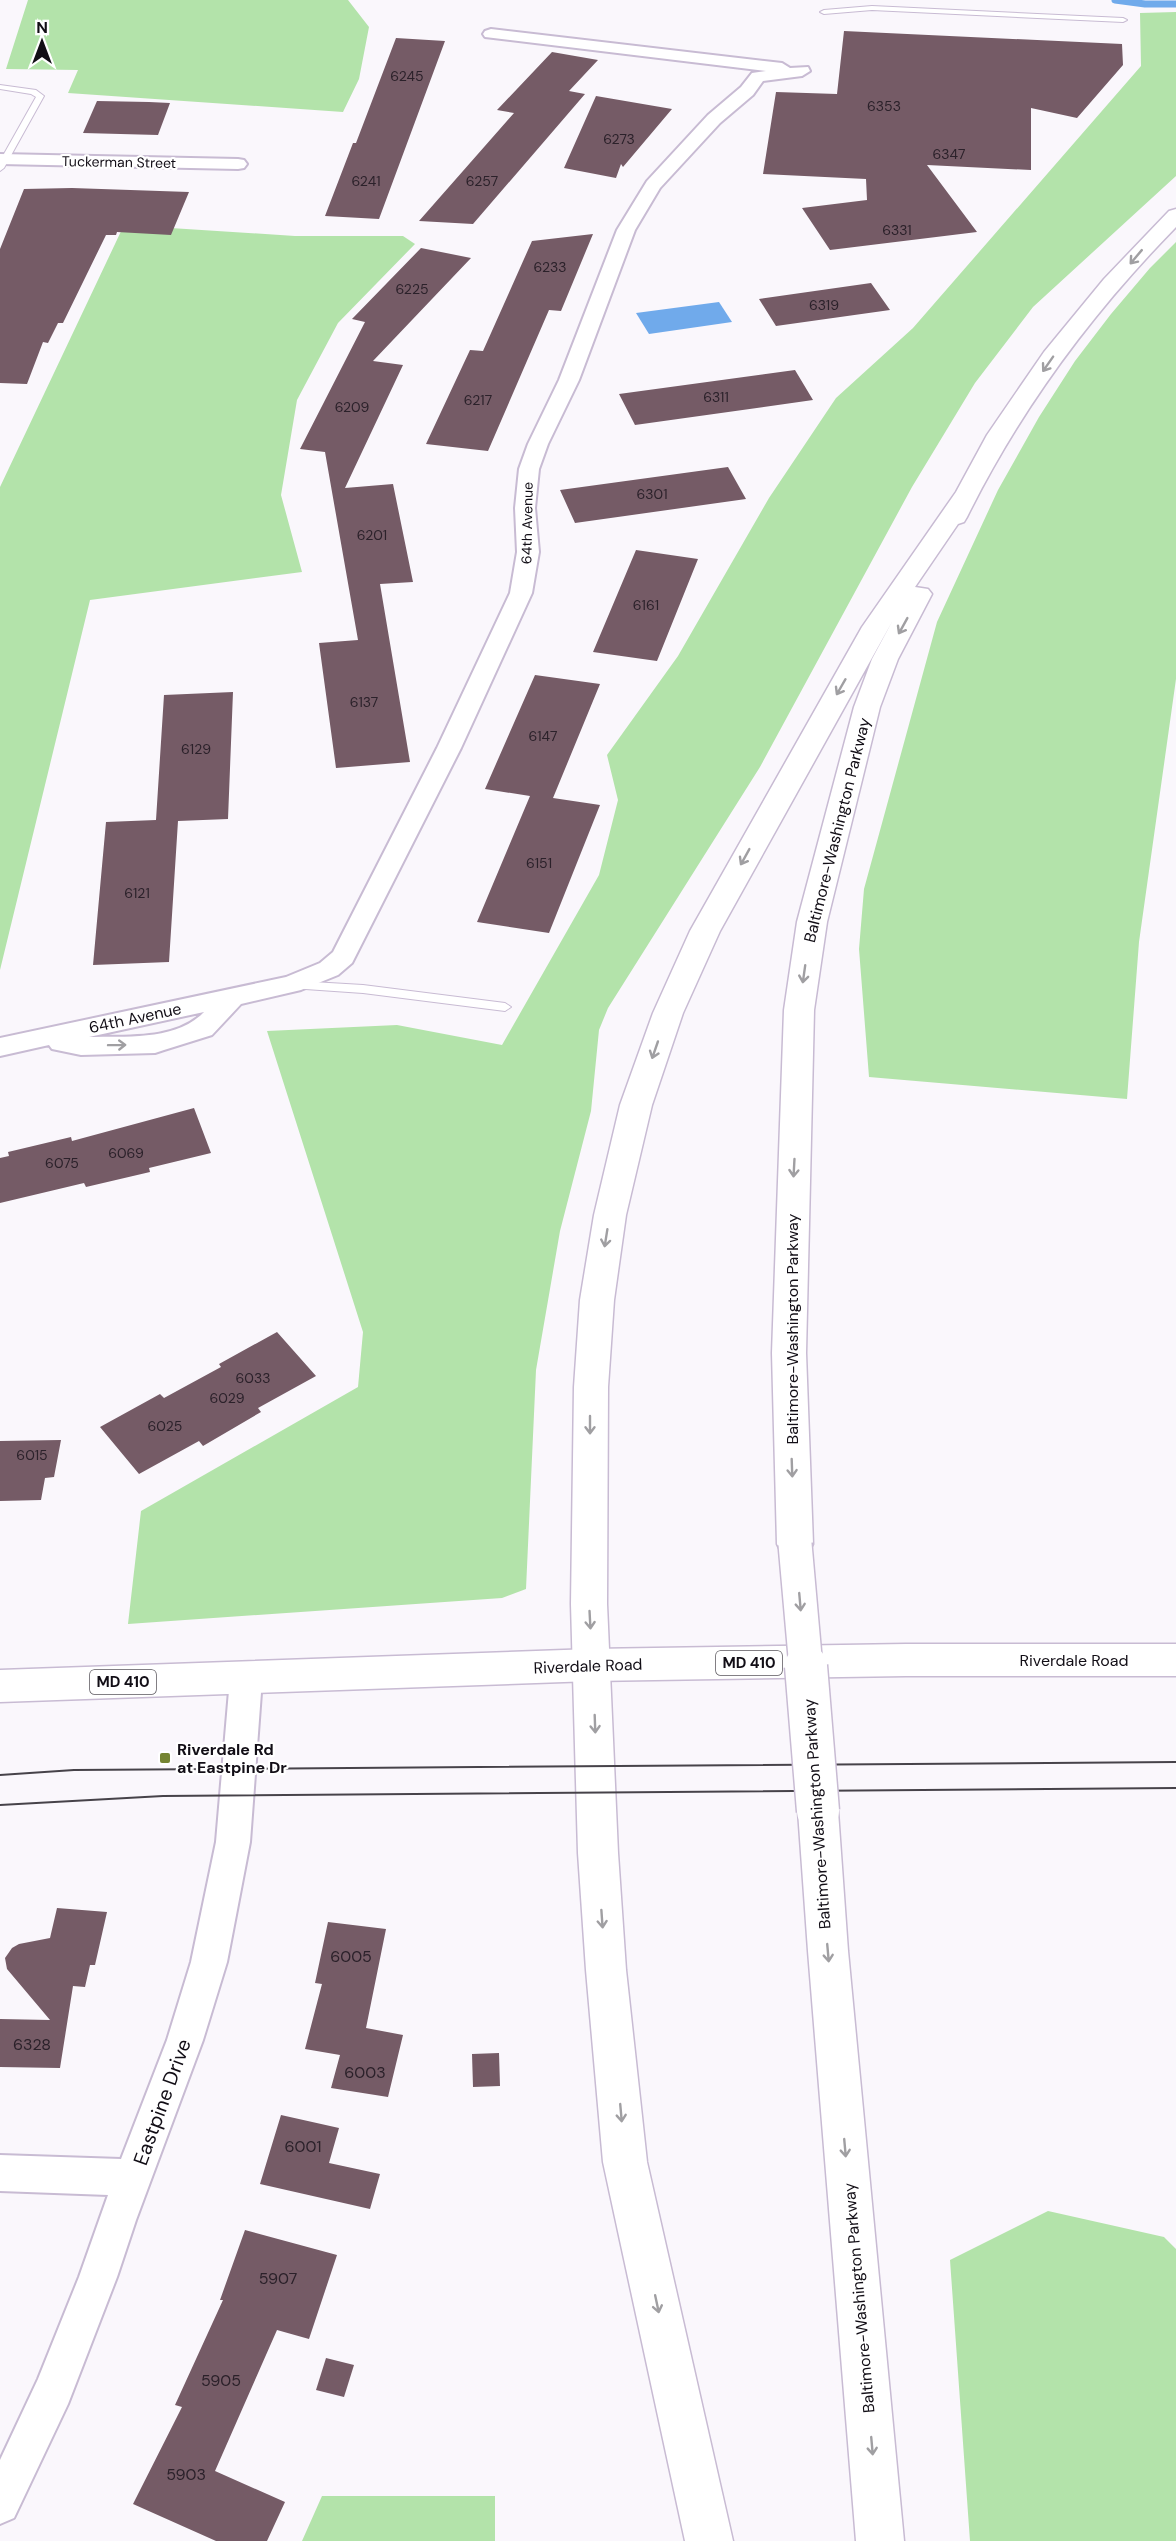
<svg xmlns="http://www.w3.org/2000/svg" width="1176" height="2541" viewBox="0 0 1176 2541" font-family="'DM Sans',sans-serif">
<style>
.green{fill:#b3e3aa}
.water{fill:#70aaeb}
.lines{fill:none;stroke-linecap:round;stroke-linejoin:round}
.stream{stroke:#70aaeb;stroke-width:7}
.building{fill:#755b66}
.lane-casing{stroke:#c8bbd3;stroke-width:2}
.street-casing{stroke:#c8bbd3;stroke-width:4}
.primary-casing{stroke:#c8bbd3;stroke-width:3}
.highway-casing{stroke:#c8bbd3;stroke-width:3}
.lane{fill:#fff;fill-rule:evenodd}
.street{fill:#fff;fill-rule:evenodd}
.primary{fill:#fff;fill-rule:evenodd}
.highway{fill:#fff;fill-rule:evenodd}
.tram{stroke:#464249;stroke-width:2}
.highway-bridge-far1-casing{stroke:#c8bbd3;stroke-width:36;stroke-linecap:butt}
.highway-bridge-casing{stroke:#c8bbd3;stroke-width:45;stroke-linecap:butt}
.highway-bridge-far1{stroke:#fff;stroke-width:33}
.highway-bridge{stroke:#fff;stroke-width:42}
.oneway{stroke:#a09fa2}
.poi-dot{fill:#758433;stroke:#fff;stroke-width:2}
.labels{text-anchor:middle;dominant-baseline:central;stroke-width:4.5;stroke-linejoin:round;paint-order:stroke}
.number-label{font-size:14px;fill:#2b212a}
.far-street-label{font-size:14px;fill:#120e16;stroke:#fff}
.shield{fill:#fff;stroke:#59565c;stroke-width:1.5}
.shield-label{font-size:15px;font-weight:bold;fill:#120e16}
.street-label{font-size:16px;fill:#120e16;stroke:#fff}
.poi-label{font-size:16px;font-weight:bold;fill:#120e16;stroke:#fff;text-anchor:start}
.near-number-label{font-size:16px;fill:#2b212a}
.near-street-label{font-size:20px;fill:#120e16;stroke:#fff}
</style>
<rect width="100%" height="100%" fill="#faf7fc"/>
<path class="green" d="M28,0H348L369,27L359,79L343,112L68,93L78,70L6,69Z
M1176,12V176L1033,307L975,383L912,487L760,767L608,1008L599,1030L591,1111L560,1231L536,1370L526,1589L502,1598L128,1624L141,1511L358,1387L363,1332L267,1031L397,1025L502,1045L599,875L618,800L607,755L678,656L769,498L836,398L913,328L1141,66L1140,13Z
M124,225L295,236H403L415,244L338,323L297,400L281,495L302,572L90,600L0,970V487Z
M1176,242V679L1139,942L1127,1099L869,1077L859,949L864,889L937,622L998,490L1039,417L1075,361L1111,314L1150,268Z
M1048,2211L1164,2237L1176,2249V2541H970L950,2260Z
M322,2496H495V2541H302Z"/>
<path class="water" d="M719,302L732,322L649,334L636,313Z"/>
<g class="lines">
<path class="stream" d="M1115,0L1145,4H1176"/>
</g>
<path class="building" d="M844,31L1122,44L1123,65L1077,118L1031,108V170L927,165L977,232L830,250L802,208L867,200L866,179L763,174L776,92L837,94Z
M396,38L445,41L379,219L325,216L353,143H356Z
M552,52L598,60L569,91L585,94L473,224L419,221L514,113L497,110Z
M596,96L672,109L623,167L621,164L616,178L564,168Z
M97,101L149,102L170,103L158,135L83,133Z
M72,188L189,192L171,235L117,232L116,235H106L63,323H58L48,343L43,342L27,384L0,383V249L24,189Z
M593,234L561,311L549,310L488,451L426,444L470,350L483,351L532,241Z
M421,248L471,258L373,361L403,365L345,488L393,484L413,582L380,584L410,762L336,768L319,643L358,640L325,452L300,449L365,322L352,319Z
M871,283L890,310L776,326L759,299Z
M795,370L813,400L635,425L619,394Z
M728,467L746,499L575,523L560,490Z
M636,550L698,559L657,661L593,652Z
M535,675L600,684L553,798L600,805L549,933L477,922L530,796L485,789Z
M233,692L228,819L178,821L169,962L93,965L106,822L156,820L164,695Z
M194,1108L211,1153L149,1168L150,1172L86,1187L84,1183L0,1203V1158L9,1156L8,1152L71,1137L72,1141Z
M277,1332L316,1376L258,1408L261,1412L203,1446L199,1441L139,1474L100,1427L160,1394L164,1398L221,1367L219,1364Z
M61,1440L54,1477L45,1478L41,1500L0,1501V1441Z
M57,1908L107,1912L95,1965H90L85,1987L73,1986L60,2068L0,2067V2019L50,2020L7,1969L5,1958L12,1948L19,1944L50,1938Z
M328,1922L386,1929L366,2028L403,2035L388,2097L331,2088L340,2055L305,2049L322,1984L315,1983Z
M499,2053L500,2086L473,2087L472,2054Z
M281,2115L339,2128L329,2163L380,2174L370,2209L260,2184Z
M245,2230L337,2255L309,2339L277,2330L215,2471L285,2502L267,2541H216L133,2504L182,2407L175,2405L223,2300H220Z
M326,2358L354,2365L344,2397L316,2390Z"/>
<g class="lines">
<g class="lane-casing">
<path id="lane" d="M872,6L1123,18L1127,20L1123,22L872,10L824,14L820,12L824,10Z
M0,85L36,90L44,96L4,168L0,171V161L36,97L31,94L0,89Z
M295,981L363,985L505,1003L511,1007L505,1011L363,993L291,988L289,985Z"/>
</g>
<g class="street-casing">
<path id="street" d="M491,29L782,63L790,68L808,67L810,71L802,76L763,81L753,95L720,123L660,188L635,230L579,380L548,444L539,469L535,508L539,552L532,593L461,748L352,963L338,975L301,990L241,1004L212,1035L164,1050L155,1053L81,1055L52,1049L49,1045L0,1056V1038L286,977L320,963L333,952L437,748L510,593L517,552L515,508L519,469L528,444L559,380L617,230L647,181L708,115L741,87L752,73L766,71L485,37L483,34L485,31ZM204,1012C176,1041 126,1036 89,1037Z
M0,154L238,159L244,160L247,164L244,168L238,169L0,164Z
M246,1665L257,1669L262,1679L250,1842L227,1962L203,2040L136,2220L117,2277L68,2404L14,2518L0,2524V2460L38,2379L79,2277L108,2195L0,2191V2155L121,2159L167,2040L191,1962L216,1842L230,1679L235,1669Z"/>
</g>
<g class="primary-casing">
<path id="primary" d="M906,1644H1176V1676H906L592,1681L0,1702V1670L592,1649Z"/>
</g>
<g class="highway-casing">
<path id="highway" d="M1176,209V227C1091,314 1021,408 967,517L964,522L958,524L915,587L928,589L932,594L898,659L880,707L827,922L814,1010L806,1353L813,1544L808,1554L795,1559L782,1554L777,1544L772,1353L784,1010L797,922L854,707L872,659L893,620L720,931L683,1013L652,1105L626,1215L614,1300L608,1387L607,1604L618,1853L626,1970L647,2162L733,2541H685L603,2162L586,1970L578,1853L571,1604L574,1387L580,1300L594,1215L620,1105L653,1013L690,931L862,627L956,492L987,435L1044,352L1104,279L1169,211Z
M818,1794L832,1799L838,1811L848,1951L904,2541H856L808,1951L798,1811L804,1799Z"/>
</g>
<use href="#lane" class="lane"/>
<use href="#street" class="street"/>
<use href="#primary" class="primary"/>
<use href="#highway" class="highway"/>
<path class="tram" d="M0,1775L74,1770L1176,1762
M0,1805L163,1796L1176,1788"/>
<g class="highway-bridge-far1-casing">
<path id="highway-bridge-far1" d="M795,1544L806,1668"/>
</g>
<g class="highway-bridge-casing">
<path id="highway-bridge" d="M806,1666L818,1811"/>
</g>
<use href="#highway-bridge-far1" class="highway-bridge-far1"/>
<use href="#highway-bridge" class="highway-bridge"/>
</g>
<defs><path id="oneway-shaft" d="M-6 0H5M1.5-3L5.5 0L1.5 3" fill="none" stroke-width="1.6" stroke-linecap="round" stroke-linejoin="round" transform="scale(1.5)"/></defs>
<g class="oneway">
<use href="#oneway-shaft" transform="translate(1136 257) rotate(130)"/>
<use href="#oneway-shaft" transform="translate(1048 364) rotate(125)"/>
<use href="#oneway-shaft" transform="translate(903 626) rotate(119)"/>
<use href="#oneway-shaft" transform="translate(841 687) rotate(120)"/>
<use href="#oneway-shaft" transform="translate(745 857) rotate(119)"/>
<use href="#oneway-shaft" transform="translate(804 974) rotate(98)"/>
<use href="#oneway-shaft" transform="translate(117 1045) rotate(-1)"/>
<use href="#oneway-shaft" transform="translate(655 1050) rotate(109)"/>
<use href="#oneway-shaft" transform="translate(794 1168) rotate(93)"/>
<use href="#oneway-shaft" transform="translate(606 1238) rotate(99)"/>
<use href="#oneway-shaft" transform="translate(590 1425) rotate(90)"/>
<use href="#oneway-shaft" transform="translate(792 1468) rotate(88)"/>
<use href="#oneway-shaft" transform="translate(800 1602) rotate(85)"/>
<use href="#oneway-shaft" transform="translate(590 1620) rotate(87)"/>
<use href="#oneway-shaft" transform="translate(595 1724) rotate(88)"/>
<use href="#oneway-shaft" transform="translate(602 1919) rotate(86)"/>
<use href="#oneway-shaft" transform="translate(828 1953) rotate(85)"/>
<use href="#oneway-shaft" transform="translate(621 2113) rotate(85)"/>
<use href="#oneway-shaft" transform="translate(845 2148) rotate(85)"/>
<use href="#oneway-shaft" transform="translate(657 2304) rotate(78)"/>
<use href="#oneway-shaft" transform="translate(872 2446) rotate(85)"/>
</g>
<rect class="poi-dot" x="159" y="1752" width="12" height="12" rx="3"/>
<g class="labels">
<g class="number-label">
<text x="407" y="76">6245</text>
<text x="884" y="106">6353</text>
<text x="619" y="139">6273</text>
<text x="949" y="154">6347</text>
<text x="366" y="181">6241</text>
<text x="482" y="181">6257</text>
<text x="897" y="230">6331</text>
<text x="550" y="267">6233</text>
<text x="412" y="289">6225</text>
<text x="824" y="305">6319</text>
<text x="716" y="397">6311</text>
<text x="478" y="400">6217</text>
<text x="352" y="407">6209</text>
<text x="652" y="494">6301</text>
<text x="372" y="535">6201</text>
<text x="646" y="605">6161</text>
<text x="364" y="702">6137</text>
<text x="543" y="736">6147</text>
<text x="196" y="749">6129</text>
<text x="539" y="863">6151</text>
<text x="137" y="893">6121</text>
<text x="126" y="1153">6069</text>
<text x="62" y="1163">6075</text>
<text x="253" y="1378">6033</text>
<text x="227" y="1398">6029</text>
<text x="165" y="1426">6025</text>
<text x="32" y="1455">6015</text>
</g>
<g class="far-street-label">
<text transform="translate(119 162) rotate(1)">Tuckerman Street</text>
<text transform="translate(527 523) rotate(-89)">64th Avenue</text>
</g>
<g class="shield">
<rect x="716" y="1651" width="66" height="24" rx="4.5"/>
<rect x="90" y="1670" width="66" height="24" rx="4.5"/>
</g>
<g class="shield-label">
<text x="749" y="1663">MD 410</text>
<text x="123" y="1682">MD 410</text>
</g>
<g class="street-label">
<text transform="translate(837 830) rotate(-76)">Baltimore-Washington Parkway</text>
<text transform="translate(135 1018) rotate(-12)">64th Avenue</text>
<text transform="translate(792 1329) rotate(-90)">Baltimore-Washington Parkway</text>
<text x="1074" y="1660">Riverdale Road</text>
<text transform="translate(588 1666) rotate(-2)">Riverdale Road</text>
<text transform="translate(817 1814) rotate(-94)">Baltimore-Washington Parkway</text>
<text transform="translate(859 2298) rotate(-95)">Baltimore-Washington Parkway</text>
</g>
<g class="poi-label">
<text x="177" y="1749">Riverdale Rd<tspan x="177" dy="18">at Eastpine Dr</tspan></text>
</g>
<g class="near-number-label">
<text x="351" y="1956">6005</text>
<text x="32" y="2044">6328</text>
<text x="365" y="2072">6003</text>
<text x="303" y="2146">6001</text>
<text x="278" y="2278">5907</text>
<text x="221" y="2380">5905</text>
<text x="186" y="2474">5903</text>
</g>
<g class="near-street-label">
<text transform="translate(162 2102) rotate(-70)">Eastpine Drive</text>
</g>
</g>
<g transform="translate(42 42)" stroke="#ffffff" stroke-width="4.5" paint-order="stroke">
<path d="M0-4.5L10 22L0 15L-10 22Z" fill="#120e16"/>
<text y="-9" font-size="16" font-weight="bold" text-anchor="middle" fill="#120e16">N</text>
</g>
</svg>
